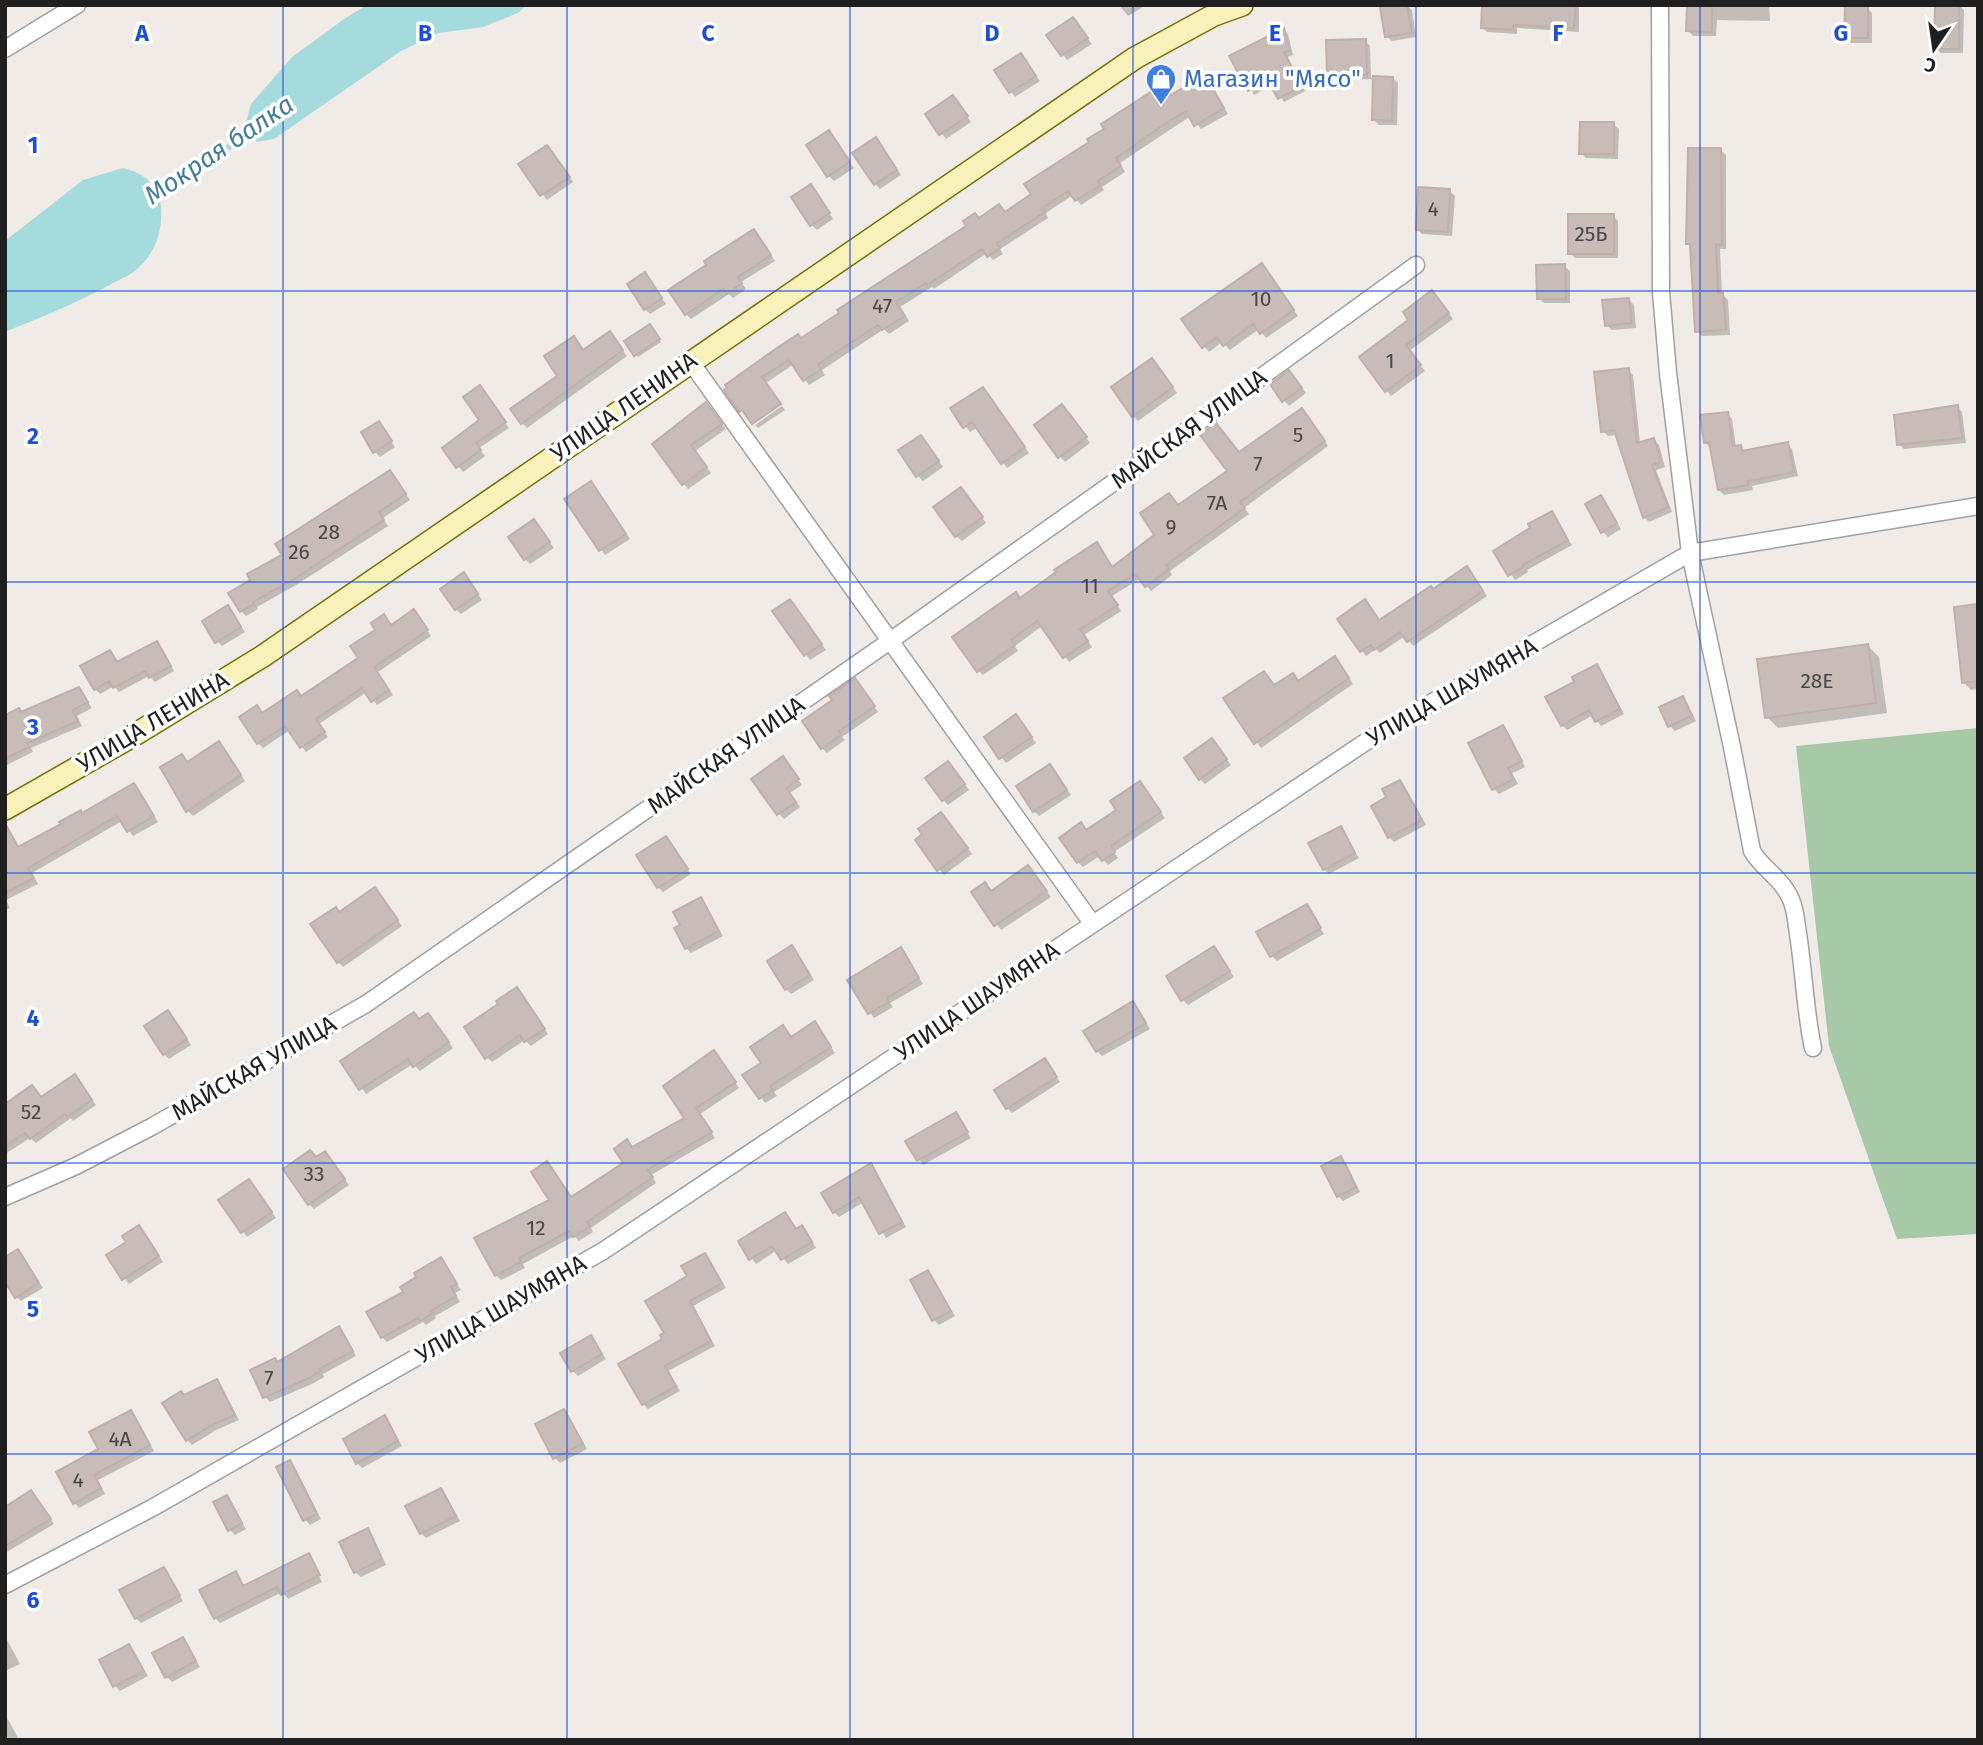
<svg xmlns="http://www.w3.org/2000/svg" width="1983" height="1745" viewBox="0 0 1983 1745" font-family="'Fira Sans',sans-serif">
<style>
.cemetery{fill:#a8c9a7}
.water{fill:#a6dbdd}
.shadow{fill:#0003}
.lines{fill:none;stroke-linecap:round;stroke-linejoin:round}
.stream{stroke:#a6dbdd;stroke-width:6}
.building{fill:#c8bcb9;stroke:#c2afa8;stroke-width:2}
.street-casing{stroke:#a0a0a0;stroke-width:19}
.secondary-casing{stroke:#776f05;stroke-width:24}
.street{stroke:#fff;stroke-width:16}
.secondary{stroke:#f9f1ba;stroke-width:21}
.grid{fill:none;stroke:#1d4ed8;stroke-width:2;stroke-opacity:0.55}
.labels{text-anchor:middle;dominant-baseline:central;stroke-width:7;stroke-linejoin:round;paint-order:stroke}
.number-label{font-size:21px;fill:#494646}
.shop-label{font-size:24px;fill:#366cbe;stroke:#fff;text-anchor:start}
.street-label{font-size:24px;fill:#1f1f1f;stroke:#fff}
.water-label{font-size:26px;font-style:italic;fill:#437d97;stroke:#fff}
.grid-label{font-size:23px;text-anchor:middle;font-weight:bold;fill:#1d4ed8;stroke:#fff;stroke-width:7;stroke-linejoin:round;paint-order:stroke}
</style>
<rect width="100%" height="100%" fill="#f0ebe6"/>
<path class="cemetery" d="M1978,728V1234L1897,1239L1829,1046L1796,746Z"/>
<path class="water" d="M367,5H527L518,13L483,27L439,33L401,51L274,139L257,142L245,126L251,104L292,57L344,19Z
M123,168C144,173 158,184 161,207C163,230 155,254 137,269C130,275 121,279 113,283C79,302 42,317 5,332V241L83,180Z"/>
<path class="shadow" d="M1119,5H1146L1128,16Z
M1407,5L1412,10L1416,37L1392,41L1386,36Z
M1484,5H1579V32L1517,28V34L1487,32L1482,27Z
M1688,5H1769L1770,21L1717,20L1716,36H1693L1688,30Z
M1937,5H1959L1964,10L1963,53H1941L1936,48Z
M1867,8L1872,13V43H1851L1846,38Z
M1073,19L1092,44L1067,60L1049,35Z
M1284,30L1288,34L1293,55L1287,57L1305,91L1284,102L1273,85L1254,95L1232,57Z
M1365,41L1370,46L1371,78H1393L1398,83L1397,125H1379L1374,120L1375,79L1334,80L1329,75Z
M1025,60L1040,81L1015,97L996,71Z
M1205,77L1228,114L1201,129L1191,116L1168,131L1120,163L1125,172L1102,187L1104,190L1081,205L1073,195L1046,213L1048,218L1000,249L1003,254L993,260L987,253L934,289L932,287L900,307L909,321L889,334L884,329L822,370L825,375L809,385L794,364L766,383L745,415L726,391L979,219L1006,213L1164,93L1168,98Z
M958,103L971,122L946,139L928,115Z
M1613,124L1619,129L1618,159L1586,158L1581,153Z
M829,132L854,168L834,181L829,176Z
M881,145L901,175L880,189L875,184Z
M547,147L573,182L547,200L521,165Z
M1720,150L1726,155V249H1720L1722,294L1728,300L1730,335L1702,336L1697,331L1692,247L1687,243Z
M816,191L833,219L817,230L812,225Z
M1450,191L1455,196L1452,236L1422,234L1417,229Z
M1613,216L1618,221V258H1575L1570,253Z
M759,237L775,261L741,282L746,289L733,298L729,294L691,319L686,314Z
M1564,266L1570,271V303H1544L1538,298Z
M1267,271L1298,316L1266,338L1259,329L1230,350L1222,342L1209,352L1204,346Z
M650,280L666,304L650,314L645,309Z
M1437,297L1453,319L1409,351L1425,371L1391,396L1361,357Z
M1629,300L1634,305L1636,328L1612,330L1606,325Z
M652,328L661,342L638,357L627,341Z
M614,338L627,356L527,428L522,423L513,410L560,377L584,352Z
M1157,365L1177,393L1138,421L1133,416Z
M1628,370L1633,375L1640,443L1654,440L1659,445L1665,467L1656,470L1672,512L1649,522L1644,517L1617,435L1608,436L1603,431Z
M1294,377L1306,393L1289,406L1284,400Z
M485,393L509,428L479,448L485,456L463,472L444,448L482,421Z
M987,395L1029,453L1007,468L978,427L970,432L953,409Z
M782,406L785,410L758,428L755,425Z
M1957,406L1962,412L1966,443L1904,449L1899,444Z
M711,409L726,429L695,451L711,473L688,489L654,444Z
M1067,411L1090,443L1065,462L1036,425Z
M1727,414L1732,419L1736,447H1741L1746,452L1787,444L1792,449L1798,476L1752,486L1753,490L1724,495L1719,490L1710,448L1705,442Z
M1307,415L1328,446L1244,508L1249,514L1170,571L1172,575L1151,591L1141,578L1112,596L1121,611L1084,635L1092,647L1069,662L1042,626L1015,646L1018,651L983,675L978,670L1021,599L1101,550L1113,568L1157,535L1178,507L1229,471L1240,454Z
M379,423L395,447L380,457L375,452Z
M921,437L943,467L923,481L918,476Z
M394,477L410,500L383,518L388,526L296,585L257,607L258,609L246,616L241,611L285,556Z
M596,489L630,539L605,555L567,500Z
M966,495L986,523L962,541L956,536Z
M1601,497L1621,529L1608,537L1603,532Z
M1551,513L1572,545L1527,570L1528,572L1515,580L1495,551L1532,528Z
M534,521L554,548L530,564L525,559Z
M1471,573L1487,596L1413,646L1405,636L1380,653L1376,649L1366,656L1339,620L1380,621L1433,591Z
M469,580L482,600L461,614L456,609Z
M790,601L826,650L810,660L775,612Z
M1978,606V689L1971,690L1963,682Z
M228,607L245,632L222,646L217,641Z
M418,617L431,636L378,672L393,695L377,705L367,692L319,724L328,737L306,752L290,730L263,748L258,743L257,707L263,715L302,698L360,658L392,626Z
M157,643L174,671L155,682L149,676L119,692L114,686L100,694L95,689L109,652L118,664Z
M1868,646L1879,657L1887,713L1778,728L1767,717Z
M1340,664L1353,684L1261,748L1225,698L1275,687L1293,675L1299,682Z
M1597,667L1602,672L1624,714L1601,726L1593,715L1567,730L1562,725L1576,682Z
M860,685L878,712L842,737L845,740L827,753L822,748L834,701Z
M79,689L92,708L77,716L82,726L31,748L33,752L5,766V717L21,713Z
M1682,698L1687,703L1696,721L1675,731L1670,726L1661,708Z
M1021,722L1036,743L1006,763L986,737Z
M1503,727L1508,732L1525,767L1512,773L1518,784L1499,794L1494,789Z
M1212,740L1231,765L1205,784L1200,779Z
M219,743L245,781L193,816L188,811L182,756L188,764Z
M787,764L802,785L790,793L800,807L784,819L779,814Z
M1050,766L1071,795L1039,816L1034,811Z
M953,769L969,790L948,805L943,800Z
M1400,782L1405,787L1426,825L1394,842L1389,837V798Z
M1140,784L1165,818L1114,852L1118,858L1108,865L1100,856L1083,867L1078,862L1087,831L1118,810Z
M134,785L158,822L133,836L122,821L32,873L38,884L6,900L10,908L5,910V850L19,849Z
M946,819L972,854L944,875L917,841Z
M1340,828L1359,858L1329,874L1324,869Z
M666,838L691,874L663,892L658,887Z
M1028,867L1051,897L1001,930L973,892L992,893Z
M375,889L402,926L343,967L338,962L340,913Z
M701,899L723,936L691,953L686,948L682,926Z
M1306,906L1324,934L1277,961L1272,956Z
M792,947L814,980L791,994L786,989Z
M1214,948L1234,977L1188,1005L1183,1000Z
M900,949L923,984L890,1003L893,1007L874,1018L849,980Z
M521,995L548,1034L531,1046L525,1040L492,1062L487,1057Z
M1133,1003L1150,1029L1102,1056L1097,1051Z
M173,1017L191,1045L169,1059L164,1054Z
M420,1020H433L453,1048L420,1071L413,1064L366,1094L343,1061Z
M783,1028L792,1038L819,1029L835,1053L774,1092L777,1096L765,1103L745,1075L763,1063Z
M718,1057L739,1088L700,1114L715,1138L651,1175L656,1183L591,1228L593,1232L579,1241L574,1236L523,1264L525,1268L501,1280L496,1275L551,1201L547,1164L572,1199L626,1163L633,1149L686,1119Z
M1044,1060L1060,1082L1012,1113L1007,1108Z
M80,1082L96,1105L73,1121L71,1118L36,1143L30,1138L5,1154V1106L42,1099Z
M955,1114L971,1138L923,1165L908,1141Z
M330,1158L349,1185L314,1209L309,1204L316,1159Z
M1340,1158L1346,1163L1360,1192L1343,1201L1338,1196Z
M870,1165L875,1170L906,1227L886,1238L864,1202L839,1217L834,1212Z
M249,1181L276,1218L247,1237L221,1201Z
M785,1214L797,1231L802,1228L807,1233L816,1248L788,1264L777,1250L756,1264L740,1242Z
M144,1232L163,1262L129,1284L108,1256Z
M18,1251L43,1288L21,1301L16,1296Z
M705,1255L726,1288L693,1306L715,1346L668,1371L680,1391L648,1409L643,1404L665,1339L689,1277Z
M440,1259L461,1290L455,1293L460,1302L435,1316L436,1318L426,1325L423,1322L387,1342L382,1337Z
M928,1272L955,1316L939,1325L934,1320Z
M339,1328L356,1356L323,1374L324,1377L312,1384L270,1402L265,1397Z
M591,1337L606,1359L578,1376L573,1371Z
M216,1381L221,1386L239,1420L216,1430L192,1445L187,1440L185,1397Z
M564,1411L569,1416L587,1449L560,1463L555,1458L537,1425Z
M131,1412L136,1417L154,1451L98,1480L105,1494L79,1508L74,1502L101,1450Z
M384,1417L389,1422L402,1446L362,1468L357,1463Z
M289,1463L295,1468L321,1519L310,1525L305,1519Z
M441,1490L446,1495L460,1521L426,1538L421,1533L408,1507Z
M31,1492L54,1524L5,1553V1509Z
M226,1497L246,1529L235,1535L230,1530Z
M367,1530L372,1535L386,1565L361,1577L355,1572Z
M309,1555L322,1582L288,1599L282,1592L220,1623L215,1618L236,1573L245,1587Z
M164,1569L183,1601L141,1623L136,1618Z
M5,1636L20,1664L5,1671Z
M183,1639L200,1667L172,1682L167,1677Z
M129,1646L148,1676L120,1691L115,1686Z
M5,1717L9,1721L19,1740H5Z"/>
<g class="lines">
<path class="stream" d="M151,195L258,129"/>
</g>
<path class="building" d="M1391,5H1407L1412,33L1385,37L1380,7Z
M1482,5H1576L1574,28L1513,25V30L1481,28Z
M1687,5H1712V32L1686,31Z
M1935,5H1959V49H1934Z
M1845,6H1868V38H1844Z
M1073,17L1088,38L1061,56L1046,35Z
M1284,28L1290,51L1284,52L1302,86L1278,99L1268,81L1248,91L1229,56Z
M1366,39L1367,75L1327,76L1326,40Z
M1021,53L1036,76L1009,93L994,70Z
M1205,75L1224,108L1194,126L1186,111L1162,126L1116,158L1121,166L1098,181L1101,185L1075,201L1068,191L1042,208L1045,212L997,243L1000,248L987,257L982,249L927,285L926,283L896,302L905,316L882,330L878,325L818,364L821,369L803,381L789,360L762,377L781,404L752,424L742,410L739,412L724,390L727,388L725,385L774,350L798,334L801,338L839,313L837,310L966,226L963,221L975,213L979,218L999,204L1005,212L1031,194L1024,184L1089,142L1087,139L1104,129L1101,124L1126,108L1160,86L1167,97Z
M1373,76L1393,77L1392,121L1372,120Z
M953,95L968,116L939,135L925,114Z
M1580,122H1614V154H1579Z
M829,130L850,162L827,177L806,145Z
M876,137L897,170L874,185L852,153Z
M547,145L570,177L540,196L518,164Z
M1688,148H1721L1722,245L1716,244L1718,293H1723L1726,330L1695,332L1690,244H1686Z
M811,184L830,213L810,226L791,197Z
M1418,187L1450,189L1448,232L1416,230Z
M1568,214H1614V254H1568Z
M754,229L771,255L738,277L742,283L727,294L723,289L685,315L668,290L706,265L704,261Z
M1262,263L1294,310L1260,334L1253,324L1223,346L1217,337L1202,348L1181,319Z
M1565,264L1566,299H1537L1536,265Z
M645,272L662,298L644,310L627,284Z
M1432,290L1449,313L1406,345L1421,365L1385,392L1359,357L1408,320L1403,312Z
M1629,298L1632,323L1605,326L1602,300Z
M650,324L660,339L634,356L624,341Z
M610,331L623,350L521,424L510,409L557,376L544,356L574,336L583,350Z
M1152,358L1173,387L1132,417L1111,387Z
M1629,368L1637,443L1654,438L1661,462L1652,465L1668,507L1643,518L1614,430L1601,432L1594,372Z
M1289,370L1302,388L1282,402L1270,384Z
M480,385L506,422L476,443L481,450L456,468L442,448L479,420L463,397Z
M983,387L1025,447L1001,464L972,422L963,428L950,408Z
M706,402L722,424L691,445L707,467L682,485L652,444Z
M1062,404L1087,437L1058,458L1034,425Z
M1958,405L1962,438L1897,445L1894,415Z
M1302,408L1325,441L1240,502L1245,508L1166,565L1169,569L1145,587L1135,574L1108,591L1118,605L1080,629L1088,641L1063,658L1037,621L1011,640L1015,645L977,672L952,637L1016,592L1020,598L1056,572L1054,570L1097,542L1112,567L1154,535L1140,513L1169,493L1178,505L1227,471L1200,435L1216,423L1239,452Z
M1728,412L1733,446L1741,445L1742,451L1788,442L1794,472L1748,481V485L1718,490L1709,442L1704,443L1700,415Z
M379,421L392,441L373,453L361,432Z
M921,435L939,461L916,477L898,450Z
M390,470L406,494L379,512L384,520L291,581L253,602L254,604L240,612L228,593L250,580L247,574L282,555L275,544Z
M591,481L626,534L599,551L564,499Z
M961,487L983,517L955,537L933,507Z
M1601,495L1617,523L1601,533L1585,504Z
M1552,511L1568,540L1523,565L1524,566L1508,576L1493,551L1530,528L1528,524Z
M534,519L550,542L524,560L508,537Z
M1467,566L1483,591L1407,642L1400,632L1374,650L1371,645L1360,652L1337,619L1365,599L1379,620L1431,586L1433,589Z
M464,572L478,594L455,610L440,589Z
M790,599L822,644L804,656L772,611Z
M1978,604V681L1962,683L1954,607Z
M228,605L241,627L215,643L202,621Z
M414,609L428,630L374,667L389,690L371,702L362,688L316,719L325,732L300,748L285,726L257,744L239,717L257,705L262,713L297,690L301,696L358,658L350,646L375,630L371,623L384,614L391,625Z
M157,641L171,666L149,678L145,671L113,688L109,681L94,690L80,666L110,650L117,662Z
M1868,644L1876,703L1765,718L1757,659Z
M1335,656L1349,678L1254,744L1223,698L1264,671L1274,685L1293,673L1298,681Z
M1597,664L1620,709L1595,722L1589,710L1561,726L1545,697L1574,682L1572,677Z
M855,678L875,706L839,731L841,735L821,749L802,721L832,700L829,696Z
M79,687L88,702L73,710L78,721L27,743L29,747L5,759V715L19,708L21,712Z
M1683,696L1692,716L1668,727L1659,707Z
M1016,714L1032,737L999,759L984,737Z
M1503,725L1522,761L1508,768L1514,779L1492,790L1468,743Z
M1212,738L1227,759L1199,780L1184,758Z
M219,741L241,775L186,812L160,767L182,754L187,762Z
M783,756L799,779L786,788L796,802L777,815L751,779Z
M948,761L965,784L942,801L925,778Z
M1050,764L1067,790L1033,812L1016,786Z
M1400,780L1422,820L1388,838L1371,806L1386,797L1382,789Z
M1140,781L1161,812L1111,846L1115,852L1102,861L1095,851L1077,863L1059,838L1081,822L1086,830L1116,810L1110,801Z
M134,783L154,816L127,832L117,816L28,868L34,878L5,893V823L18,847L61,824L59,822L81,810L82,813Z
M941,812L968,848L937,871L915,840L922,834L918,829Z
M1341,826L1355,853L1323,870L1308,843Z
M666,836L688,869L657,888L636,855Z
M1028,865L1047,891L994,926L971,892L985,882L991,891Z
M375,887L398,920L337,963L310,924L336,907L339,912Z
M701,897L719,931L685,949L674,928L680,925L673,912Z
M1307,904L1321,928L1270,957L1256,932Z
M792,945L810,975L785,990L767,961Z
M1214,946L1230,971L1181,1001L1166,976Z
M901,947L919,978L887,998L889,1002L868,1014L847,980Z
M517,987L545,1029L524,1042L520,1035L485,1059L464,1027L498,1004L496,1001Z
M1133,1001L1146,1023L1096,1052L1083,1031Z
M168,1010L187,1039L163,1055L144,1026Z
M414,1012L419,1019L428,1013L449,1042L413,1067L408,1059L359,1090L340,1061Z
M815,1021L831,1047L770,1086L773,1090L759,1099L742,1075L761,1063L750,1047L783,1025L791,1037Z
M714,1050L736,1082L696,1108L712,1132L647,1170L653,1177L587,1222L590,1226L573,1237L569,1231L519,1258L521,1262L495,1276L474,1238L549,1200L531,1172L547,1161L571,1197L623,1163L614,1149L627,1139L632,1147L684,1118L663,1086Z
M1045,1058L1057,1077L1006,1109L994,1090Z
M75,1074L92,1100L67,1117L65,1114L30,1139L25,1133L5,1146V1104L32,1085L41,1097Z
M956,1112L968,1132L917,1161L905,1141Z
M310,1150L316,1157L325,1151L345,1179L308,1205L283,1169Z
M1341,1156L1356,1187L1337,1197L1321,1166Z
M871,1163L902,1222L879,1234L859,1197L833,1213L821,1193Z
M249,1179L272,1212L241,1233L218,1200Z
M785,1212L796,1229L802,1225L812,1242L781,1260L772,1246L749,1260L738,1241Z
M139,1225L159,1256L122,1280L106,1255L126,1242L122,1236Z
M18,1249L39,1283L15,1298L5,1282V1257Z
M705,1253L722,1283L690,1301L711,1341L665,1366L676,1386L642,1405L618,1364L662,1339L660,1335L664,1333L645,1301L687,1276L681,1266Z
M441,1257L457,1284L451,1287L456,1296L431,1311L433,1313L420,1321L418,1318L381,1338L366,1312L403,1292L400,1287L416,1277L414,1273Z
M928,1270L951,1311L932,1321L910,1280Z
M339,1326L353,1351L319,1369L320,1371L307,1379L263,1398L250,1370L275,1358L277,1362Z
M591,1335L602,1354L571,1372L560,1353Z
M217,1379L235,1415L210,1426L186,1441L162,1403L181,1391L184,1395Z
M564,1409L583,1444L553,1459L535,1424Z
M131,1410L150,1445L94,1475L101,1488L73,1504L56,1472L98,1449L89,1432Z
M385,1415L398,1441L356,1464L343,1439Z
M290,1460L317,1514L303,1521L276,1467Z
M441,1488L456,1516L420,1534L405,1506Z
M31,1490L51,1519L5,1546V1507Z
M227,1495L242,1523L228,1531L213,1502Z
M368,1528L382,1559L354,1573L339,1542Z
M309,1553L320,1575L281,1595L277,1587L214,1619L199,1590L236,1571L243,1586Z
M164,1567L180,1595L135,1619L119,1590Z
M183,1637L196,1661L165,1678L152,1653Z
M129,1644L144,1671L113,1687L99,1660Z"/>
<g class="lines">
<g class="street-casing">
<path id="street" d="M1660,5L1661,292L1668,373L1690,553L1732,747L1752,851C1762,868 1777,875 1787,892C1795,904 1796,920 1798,934C1804,972 1805,1010 1813,1048
M5,49L77,5
M690,361L1092,923
M5,1197L76,1166L153,1126L366,1004L890,641L1210,414L1416,265
M5,1585L152,1508L603,1251L1379,733L1690,553L1978,506"/>
</g>
<g class="secondary-casing">
<path id="secondary" d="M5,809L136,734L263,656L1135,58L1214,15L1242,5"/>
</g>
<use href="#street" class="street"/>
<use href="#secondary" class="secondary"/>
</g>
<path class="grid" d="M283,5V1740M567,5V1740M850,5V1740M1133,5V1740M1416,5V1740M1700,5V1740M5,291H1978M5,582H1978M5,873H1978M5,1163H1978M5,1454H1978"/>
<defs>
<g id="shop-pin" transform="scale(1.575)"><path d="M0 17L-7.5 6A9.5 9.5 0 1 1 7.5 6Z" fill="#3f7fe0" stroke="#fff"/><path d="M-5-2.5h2.3a2.7 3.5 0 0 1 5.4 0H5L5.5 6h-11ZM-1.5-2.5h3a1.5 2.3 0 0 0-3 0Z" fill="#fff"/></g>
</defs>
<g fill-rule="evenodd">
<use href="#shop-pin" x="1161" y="79"/>
</g>
<g class="labels">
<g class="number-label">
<text x="1433" y="209">4</text>
<text x="1591" y="234">25Б</text>
<text x="1261" y="299">10</text>
<text x="882" y="306">47</text>
<text x="1390" y="361">1</text>
<text x="1298" y="435">5</text>
<text x="1258" y="464">7</text>
<text x="1217" y="503">7А</text>
<text x="1171" y="527">9</text>
<text x="329" y="532">28</text>
<text x="299" y="552">26</text>
<text x="1090" y="586">11</text>
<text x="1817" y="681">28Е</text>
<text x="31" y="1112">52</text>
<text x="314" y="1174">33</text>
<text x="536" y="1228">12</text>
<text x="269" y="1378">7</text>
<text x="120" y="1439">4А</text>
<text x="78" y="1480">4</text>
</g>
<g class="shop-label">
<text x="1184" y="79">Магазин "Мясо"</text>
</g>
<g class="street-label">
<text transform="translate(624 407) rotate(-35)">УЛИЦА ЛЕНИНА</text>
<text transform="translate(1189 429) rotate(-36)">МАЙСКАЯ УЛИЦА</text>
<text transform="translate(1452 692) rotate(-30)">УЛИЦА ШАУМЯНА</text>
<text transform="translate(153 722) rotate(-31)">УЛИЦА ЛЕНИНА</text>
<text transform="translate(726 755) rotate(-35)">МАЙСКАЯ УЛИЦА</text>
<text transform="translate(977 1001) rotate(-34)">УЛИЦА ШАУМЯНА</text>
<text transform="translate(254 1068) rotate(-30)">МАЙСКАЯ УЛИЦА</text>
<text transform="translate(501 1309) rotate(-30)">УЛИЦА ШАУМЯНА</text>
</g>
<g class="water-label">
<text transform="translate(219 150) rotate(-34)">Мокрая балка</text>
</g>
</g>
<g class="grid-label">
<text x="142" y="41">A</text>
<text x="425" y="41">B</text>
<text x="708" y="41">C</text>
<text x="992" y="41">D</text>
<text x="1275" y="41">E</text>
<text x="1558" y="41">F</text>
<text x="1841" y="41">G</text>
<text x="33" y="153">1</text>
<text x="33" y="444">2</text>
<text x="33" y="735">3</text>
<text x="33" y="1026">4</text>
<text x="33" y="1317">5</text>
<text x="33" y="1608">6</text>
</g>
<rect width="1983" height="1745" fill="none" stroke="#1f1f1f" stroke-width="14"/>
<g transform="translate(1934 49) rotate(193)" stroke="#ffffff" stroke-width="5" paint-order="stroke">
<path d="M0-5L12 26L0 18L-12 26Z" fill="#1f1f1f"/>
<text y="-10" font-size="19" font-weight="bold" text-anchor="middle" fill="#1f1f1f">С</text>
</g>
</svg>
